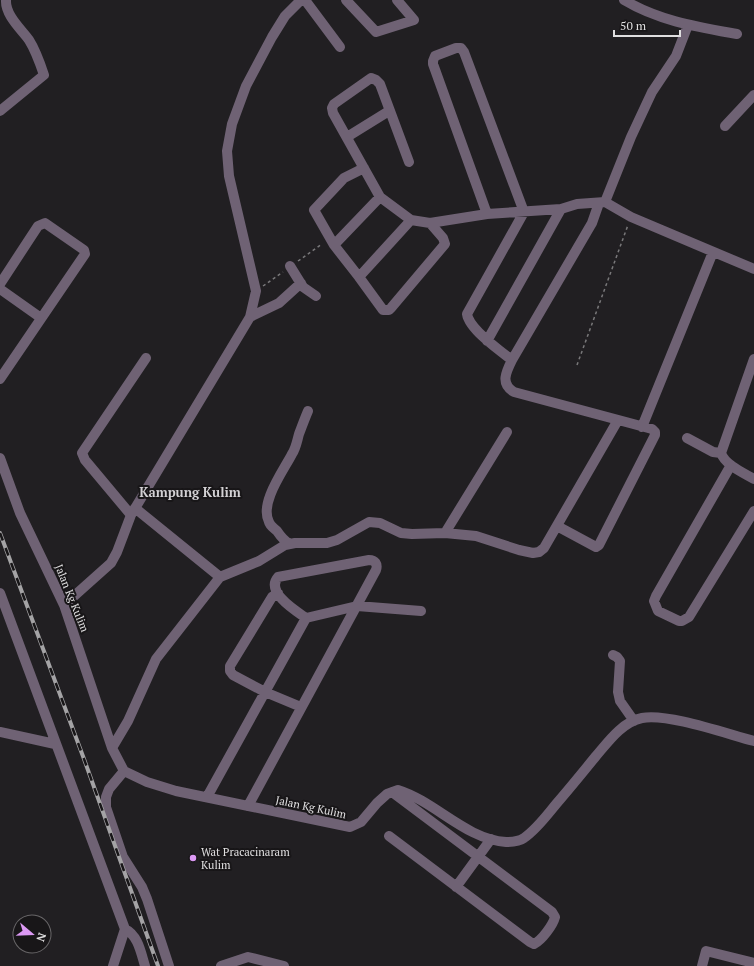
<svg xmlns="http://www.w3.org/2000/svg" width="754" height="966" viewBox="0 0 754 966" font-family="'PT Serif',serif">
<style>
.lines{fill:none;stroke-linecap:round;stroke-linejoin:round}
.path{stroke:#79787a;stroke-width:1.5;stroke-dasharray:3 3;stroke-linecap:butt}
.minor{stroke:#6f6274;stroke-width:10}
.rail-casing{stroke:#a4a3a5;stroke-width:4}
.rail{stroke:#181618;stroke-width:2.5;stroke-dasharray:8;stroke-linecap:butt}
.poi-dot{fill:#dc99f4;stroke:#181618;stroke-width:1.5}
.labels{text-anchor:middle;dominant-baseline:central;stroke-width:4;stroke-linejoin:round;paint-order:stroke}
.street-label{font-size:11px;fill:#e0dfe0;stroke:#181618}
.poi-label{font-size:11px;fill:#e0dfe0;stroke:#181618;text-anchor:start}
.quarter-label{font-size:13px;font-weight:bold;fill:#d3d1d4;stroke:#181618}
</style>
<rect width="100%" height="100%" fill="#211f22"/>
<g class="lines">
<path class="path" d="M298,261L322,244
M263,286L283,272
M577,365L628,225"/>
<path class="minor" d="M305,0L340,47
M346,0L376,32L414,20L397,0
M624,0C659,21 698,27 737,34
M0,111L44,75C40,63 36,51 29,40C21,29 5,15 6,0
M725,126L754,95
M347,137L389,111
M409,162L380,84L376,80L371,78L334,104L332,108L333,113L380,197L411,220L430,223L487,214L561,209L577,204L605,202L631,217L754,269
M364,168L344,178L314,210L334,245L359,277L383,310H389L391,308L445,244L443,238L430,223
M605,202L631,137L652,92L676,56L688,25
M487,214L433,64V61L435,56L456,48H461L464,52L524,212L467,314C469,329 500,351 512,360L592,223L599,203
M334,245L380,197
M290,266L303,287L316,296
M359,277L411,220
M0,284L38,226L45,223L84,250L85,254L0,379
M0,289L41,318
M250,317L279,303L301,283
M487,341L561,209
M754,359L721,453C725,465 744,473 754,479
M512,360C506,372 500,384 514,392L652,429L655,432V435L599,545L596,547L557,526
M642,427L713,252
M687,438L713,452L721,453
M0,458L20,513L64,605L112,748L124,771L147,782L176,791L350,827L361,822L377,803L387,794L398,790C436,802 465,839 506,842C511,842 520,841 524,838C537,829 547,815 557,803C570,788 583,772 596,756C608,742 622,722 642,718C668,713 727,734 754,741
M731,465L656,596L654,601L658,611L679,621H682L689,617L754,511
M135,508L220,577
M131,515L85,460L82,453L146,358
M445,533L507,432
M290,544C284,541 281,537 277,531C274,528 270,526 269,522C259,503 284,470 292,454C296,448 297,441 299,434C302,426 305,418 308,411
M0,593L125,929L113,966
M278,593L272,597L230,666V671L233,675L265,692L301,707
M64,605L111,563L117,552L131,515L250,317L256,291L229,176L227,151L232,124L246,86L272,37L285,16L301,0
M613,655L617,657L620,661L618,692L620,701L634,721
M0,732L55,744
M112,748L128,721L156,659L220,577L259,561L285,545L295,543H327L337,540L369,522L380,523L401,533L412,534L445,533L476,536L519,550L533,553L539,552L544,548L618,420
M124,771L109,789L106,797V807L123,857L142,887L147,899L169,966
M207,797L306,618L357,606L421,611
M248,806L376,570C378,564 375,560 369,560L278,577C265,592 296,611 306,618
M389,836L530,942L534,944C542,940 553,925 555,917L552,912L392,792
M456,887L491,839
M125,929C138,935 141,953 145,966
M221,966L248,957L284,966
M702,966L706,951L754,963"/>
<g class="rail-casing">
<path id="rail" d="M0,533L84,759L158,966"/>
</g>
<use href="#rail" class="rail"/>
</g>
<circle class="poi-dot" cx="193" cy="858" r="4"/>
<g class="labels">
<g class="street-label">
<text transform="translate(72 598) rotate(68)">Jalan Kg Kulim</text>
<text transform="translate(311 807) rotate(12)">Jalan Kg Kulim</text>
</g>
<g class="poi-label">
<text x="201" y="852">Wat Pracacinaram<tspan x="201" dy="13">Kulim</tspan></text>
</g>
<g class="quarter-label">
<text x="190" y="492">Kampung Kulim</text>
</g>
</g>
<g transform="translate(32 934) rotate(109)"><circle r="19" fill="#181618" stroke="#686668"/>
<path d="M0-3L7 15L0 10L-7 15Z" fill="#dc99f4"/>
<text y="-6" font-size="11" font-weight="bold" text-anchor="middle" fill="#e0dfe0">N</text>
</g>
<path d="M614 30v6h66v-6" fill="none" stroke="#e0dfe0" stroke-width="2"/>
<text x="620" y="30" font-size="12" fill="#e0dfe0" stroke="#181618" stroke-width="3" paint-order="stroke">50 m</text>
</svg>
